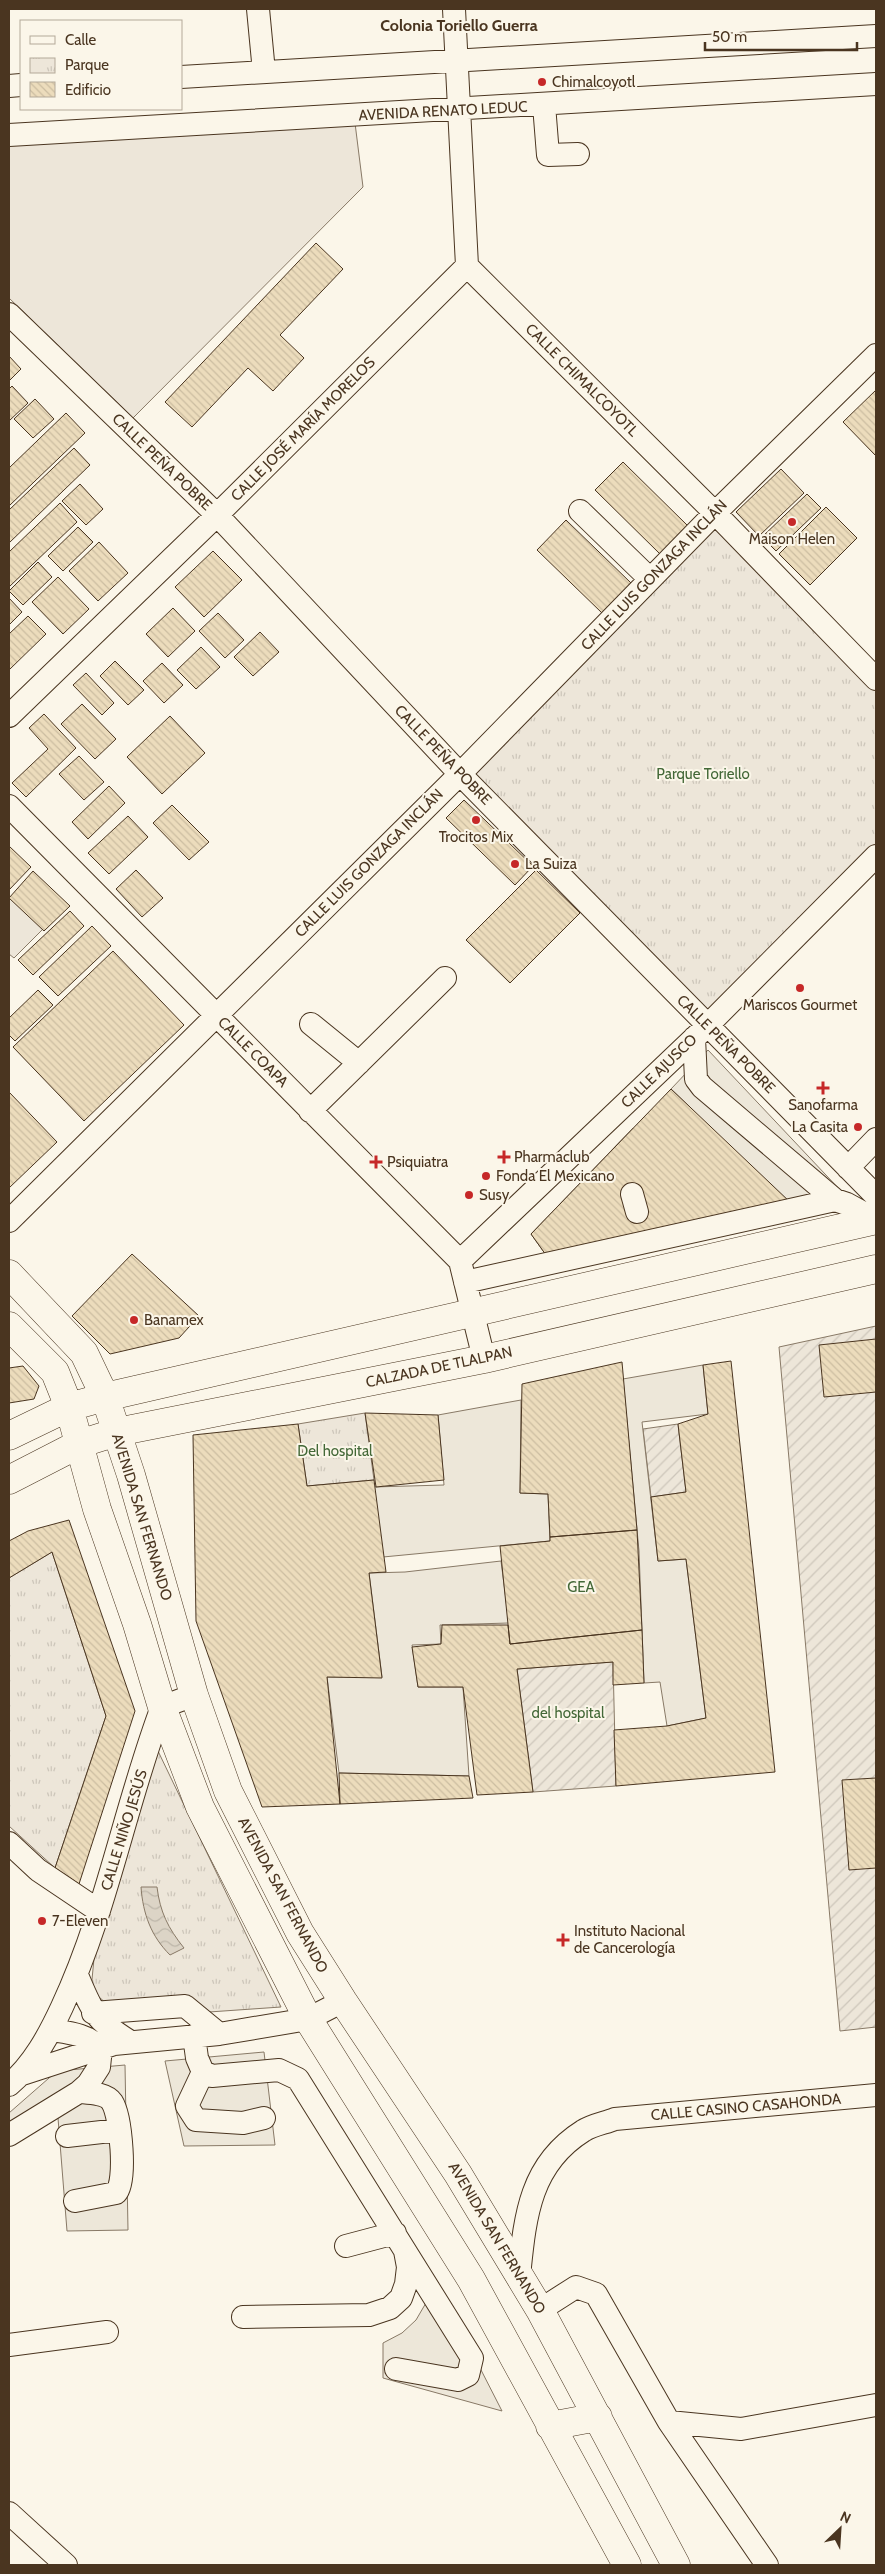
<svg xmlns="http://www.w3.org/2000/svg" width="885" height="2574" viewBox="0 0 885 2574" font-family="Cabin,sans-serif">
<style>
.grass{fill:#ede6d9;stroke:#887966}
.park{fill:url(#park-tufts);stroke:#887966}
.garden{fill:url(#garden-furrows);stroke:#887966}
.parking{fill:#ede7d9;stroke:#887966}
.water{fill:url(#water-waves);stroke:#887966}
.building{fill:url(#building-back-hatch);stroke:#4a3520}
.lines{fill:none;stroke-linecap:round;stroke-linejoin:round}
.minor-casing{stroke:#4a3520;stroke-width:24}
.major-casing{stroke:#4a3520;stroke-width:29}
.minor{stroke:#fbf6e9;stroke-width:22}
.major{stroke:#fbf6e9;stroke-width:28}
.poi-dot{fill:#c62828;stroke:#fbf6e9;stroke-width:2}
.labels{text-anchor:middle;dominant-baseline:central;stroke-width:4;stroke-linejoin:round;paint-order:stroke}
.poi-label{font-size:15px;fill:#4a3520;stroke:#fbf6e9;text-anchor:start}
.street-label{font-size:15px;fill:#4a3520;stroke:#fbf6e9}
.park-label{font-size:15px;fill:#436837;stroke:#fbf6e9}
.neighbourhood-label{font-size:16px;font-weight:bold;fill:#4a3520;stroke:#fbf6e9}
</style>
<defs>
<pattern id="park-tufts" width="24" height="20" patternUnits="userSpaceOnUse" patternTransform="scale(1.25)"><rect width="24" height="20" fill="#ede6d9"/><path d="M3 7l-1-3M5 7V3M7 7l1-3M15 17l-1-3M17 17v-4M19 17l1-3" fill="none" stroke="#cdc6ba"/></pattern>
<pattern id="garden-furrows" width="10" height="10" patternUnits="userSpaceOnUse" patternTransform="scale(1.25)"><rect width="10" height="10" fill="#ede6d9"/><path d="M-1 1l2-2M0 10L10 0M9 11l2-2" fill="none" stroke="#cdc6ba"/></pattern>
<pattern id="water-waves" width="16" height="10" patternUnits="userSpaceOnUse" patternTransform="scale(1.25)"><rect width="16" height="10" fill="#dcd4c6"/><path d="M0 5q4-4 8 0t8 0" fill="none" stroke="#beb7aa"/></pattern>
<pattern id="building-back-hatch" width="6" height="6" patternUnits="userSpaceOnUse" patternTransform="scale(1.25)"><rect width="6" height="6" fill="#ecdcbc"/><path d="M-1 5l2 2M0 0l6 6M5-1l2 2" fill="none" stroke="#ccbda1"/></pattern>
</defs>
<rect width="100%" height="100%" fill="#fbf6e9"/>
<path class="grass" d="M355,123L363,187L133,418L9,298V140Z
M9,897L43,929L14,958L9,954Z"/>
<path class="park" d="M715,513L876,679V856L707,1026L460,774Z
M365,1413L374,1480L307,1486L298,1424Z
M52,1552L106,1716L55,1868L9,1826V1578Z
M158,1751L281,2007L123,2018L91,1990L95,1948Z"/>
<path class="garden" d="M876,1326V2027L840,2031L779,1347Z
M678,1424L686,1492L651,1497L643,1429Z
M613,1662L616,1786L533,1792L517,1669Z"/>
<path class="parking" d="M708,1050L842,1192L546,1255L531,1234L633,1128L651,1146L691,1108L671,1089Z
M703,1365L708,1414L642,1422L658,1561L686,1559L706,1718L667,1726L660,1682L644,1683L639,1551L623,1379Z
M521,1400L520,1493L548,1494L550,1541L383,1557L373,1487L444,1485L438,1415Z
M501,1561L509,1623L440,1625L441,1644L412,1645L418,1687H463L469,1776L339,1773L327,1677H382L369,1573L405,1572Z
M264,2052L275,2145L184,2146L165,2061Z
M125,2065L128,2230L67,2231L58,2118L9,2144V2113L57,2071Z
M430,2296L479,2366L502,2411L383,2378V2343L402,2333L416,2320Z"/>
<path class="water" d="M141,1887H157C160,1912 168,1928 184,1948L170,1955C151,1936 143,1914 141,1887Z"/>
<path class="building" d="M316,243L343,269L280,335L304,358L273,391L248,368L192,427L165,402Z
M9,356L21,369L9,381Z
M12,386L28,403L9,421V389Z
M876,390V456L843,422Z
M35,399L54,419L33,438L14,419Z
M66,413L85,433L9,506V468Z
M74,448L90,465L9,543V510Z
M623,462L688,526L660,554L595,490Z
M781,469L804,493L759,536L736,512Z
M80,484L103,509L86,525L62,501Z
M807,494L821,508L776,551L762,537Z
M60,503L77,522L9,587V552Z
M826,507L857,538L810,585L779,554Z
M566,520L631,583L602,613L537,550Z
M78,527L93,542L63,571L48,556Z
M99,542L128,573L98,601L69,571Z
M213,551L242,580L204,617L175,587Z
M38,562L52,577L23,605L9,591Z
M58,577L89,609L63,634L32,602Z
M9,598L22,612L9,625Z
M173,608L195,631L168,657L146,634Z
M218,613L244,640L225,658L199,631Z
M28,616L46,634L9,670V634Z
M260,632L279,652L253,676L234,657Z
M201,647L220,667L196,689L177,670Z
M115,661L144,690L128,705L100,676Z
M162,663L183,685L164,703L143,681Z
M86,673L114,703L102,715L73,685Z
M82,704L116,739L95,759L61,724Z
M44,714L76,748L26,797L12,783L48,749L29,728Z
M170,716L205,753L162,794L127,757Z
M79,756L104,782L84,800L59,774Z
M109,786L125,803L88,839L72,822Z
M464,800L533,866L515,885L446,818Z
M172,805L209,842L189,860L153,823Z
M128,816L148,837L109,874L88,853Z
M9,846L31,867L9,890Z
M136,870L163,898L142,917L116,889Z
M536,870L580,913L510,983L466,940Z
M33,871L70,906L44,931L9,898Z
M70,911L84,926L33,975L18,960Z
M92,926L111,946L58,996L39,977Z
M113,951L184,1025L84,1121L13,1047Z
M38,990L53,1005L15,1041L9,1035V1018Z
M671,1089L791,1203L546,1255L531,1234Z
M9,1092L57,1142L9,1188Z
M132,1254L199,1316L179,1338L110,1354L72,1316Z
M876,1339V1392L824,1397L819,1345Z
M731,1361L775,1772L616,1786L614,1730L667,1726L706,1718L686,1559L658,1561L651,1497L686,1492L678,1424L708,1414L703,1365Z
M622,1362L637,1530L550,1537L548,1494L520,1493L522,1384Z
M23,1366L39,1386L34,1399L9,1403V1368Z
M365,1413L438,1415L444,1480L376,1487Z
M298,1424L307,1486L374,1480L386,1572L369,1573L382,1678L327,1677L340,1804L262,1807L196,1621L193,1435Z
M69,1520L135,1711L79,1884L55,1868L106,1716L52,1552L9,1578V1541L28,1531Z
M637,1530L642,1630L510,1644L500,1546L550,1541V1537Z
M442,1625H508L510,1644L642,1630L644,1683L613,1685V1662L517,1669L533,1792L477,1795L463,1687H418L412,1647L441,1644Z
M339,1773L469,1776L473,1798L340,1804Z
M876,1778V1868L849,1870L842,1780Z"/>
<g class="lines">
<g class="minor-casing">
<path id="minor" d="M258,9L264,72
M454,9L467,266L715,513L876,679
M181,77L876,36
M9,86L21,85
M544,105L548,155L578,154
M9,135L876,84
M9,314L217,515L460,774L876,1196
M580,511L650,579
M9,716L217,515L467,266
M9,806L460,1261L484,1359
M311,1024L359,1063
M694,1038L696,1079L702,1087L835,1200
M310,1111L445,978
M848,1168L876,1139
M632,1194L637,1212
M9,1221L460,774L715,513L876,355
M460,1261L707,1026L876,856
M465,1282L835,1200L847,1204L876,1220
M9,1843L38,1870L99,1911
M77,1975C93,2013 94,2019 129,2041
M93,2013L185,2006L219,2034
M194,2036L197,2058L203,2072L212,2076L279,2070L298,2079L472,2358L468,2375L458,2380L396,2369
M203,2072L187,2106L196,2120L243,2123L264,2118
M22,2074L114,2044L219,2034L308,2019L343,2001
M9,2085C33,2065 49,2035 62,2007C107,1911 125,1805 162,1707L194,1695
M9,2135L79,2092L88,2084L99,2067L101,2048C86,2034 70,2033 51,2030
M67,2136L119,2130
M75,2201L116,2193C127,2182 121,2116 112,2102C106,2093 88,2093 79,2092
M346,2246L395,2233
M519,2276C525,2218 529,2165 583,2131C592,2125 605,2123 615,2119L876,2095
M540,2310L576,2287L596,2294L669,2422L741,2429L876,2405
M243,2317L369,2315L390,2308L401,2298L406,2284L408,2267L405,2251
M9,2345L107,2332
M669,2422L767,2565
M9,2513L66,2565"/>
</g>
<g class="major-casing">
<path id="major" d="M9,1274L84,1353L105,1397L131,1475L194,1695L228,1791L300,1933L343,2001L458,2174L540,2310L676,2565
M9,1326L55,1372L69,1407L97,1509L137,1624L162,1707L200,1807L308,2019L471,2279L627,2565
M9,1436L69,1407L105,1397L876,1220
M9,1480L79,1444L117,1432L484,1359L876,1269
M550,2426L598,2417"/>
</g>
<use href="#minor" class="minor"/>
<use href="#major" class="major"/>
</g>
<g class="poi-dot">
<circle cx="542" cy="82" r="5"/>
<circle cx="792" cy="522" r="5"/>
<circle cx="476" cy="820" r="5"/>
<circle cx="515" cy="864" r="5"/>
<circle cx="800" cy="988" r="5"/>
<path d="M820.5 1080.5h5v5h5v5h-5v5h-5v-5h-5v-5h5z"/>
<circle cx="858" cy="1127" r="5"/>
<path d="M501.5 1149.5h5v5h5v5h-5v5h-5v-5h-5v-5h5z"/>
<path d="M373.5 1154.5h5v5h5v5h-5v5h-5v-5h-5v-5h5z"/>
<circle cx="486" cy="1176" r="5"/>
<circle cx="469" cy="1195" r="5"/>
<circle cx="134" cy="1320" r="5"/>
<circle cx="42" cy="1921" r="5"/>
<path d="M560.5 1932.5h5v5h5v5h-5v5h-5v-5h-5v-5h5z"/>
</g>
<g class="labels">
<g class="poi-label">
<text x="552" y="82">Chimalcoyotl</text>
<text x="792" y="539" text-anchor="middle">Maison Helen</text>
<text x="476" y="837" text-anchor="middle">Trocitos Mix</text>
<text x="525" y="864">La Suiza</text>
<text x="800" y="1005" text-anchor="middle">Mariscos Gourmet</text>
<text x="823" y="1105" text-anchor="middle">Sanofarma</text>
<text x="848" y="1127" text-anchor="end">La Casita</text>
<text x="514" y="1157">Pharmaclub</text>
<text x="387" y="1162">Psiquiatra</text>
<text x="496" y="1176">Fonda El Mexicano</text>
<text x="479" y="1195">Susy</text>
<text x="144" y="1320">Banamex</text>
<text x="52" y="1921">7-Eleven</text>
<text x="574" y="1931">Instituto Nacional<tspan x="574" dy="17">de Cancerología</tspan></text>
</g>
<g class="street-label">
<text transform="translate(443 111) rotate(-3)">AVENIDA RENATO LEDUC</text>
<text transform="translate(582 380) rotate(45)">CALLE CHIMALCOYOTL</text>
<text transform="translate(303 429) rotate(-45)">CALLE JOSÉ MARÍA MORELOS</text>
<text transform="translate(162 462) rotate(44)">CALLE PEÑA POBRE</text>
<text transform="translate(654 575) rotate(-46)">CALLE LUIS GONZAGA INCLÁN</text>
<text transform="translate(443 755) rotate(46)">CALLE PEÑA POBRE</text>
<text transform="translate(369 863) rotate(-45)">CALLE LUIS GONZAGA INCLÁN</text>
<text transform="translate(726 1044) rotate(45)">CALLE PEÑA POBRE</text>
<text transform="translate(253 1052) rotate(45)">CALLE COAPA</text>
<text transform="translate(659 1071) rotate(-44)">CALLE AJUSCO</text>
<text transform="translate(439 1367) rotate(-12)">CALZADA DE TLALPAN</text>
<text transform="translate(142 1517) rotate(73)">AVENIDA SAN FERNANDO</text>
<text transform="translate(124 1830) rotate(-73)">CALLE NIÑO JESÚS</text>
<text transform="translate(283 1895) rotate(62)">AVENIDA SAN FERNANDO</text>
<text transform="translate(746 2107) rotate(-5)">CALLE CASINO CASAHONDA</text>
<text transform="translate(497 2238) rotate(59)">AVENIDA SAN FERNANDO</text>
</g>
<g class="park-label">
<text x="703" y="774">Parque Toriello</text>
<text x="335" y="1451">Del hospital</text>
<text x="581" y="1587">GEA</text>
<text x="568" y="1713">del hospital</text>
</g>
<g class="neighbourhood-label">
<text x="459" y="25">Colonia Toriello Guerra</text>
</g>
</g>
<rect width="885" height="2574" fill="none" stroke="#4a3520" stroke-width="20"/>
<rect x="20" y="20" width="162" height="90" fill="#fbf6e9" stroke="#b4a999"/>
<rect x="30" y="36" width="25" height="8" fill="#fbf6e9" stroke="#b4a999"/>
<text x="65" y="45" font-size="15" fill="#4a3520">Calle</text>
<rect x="30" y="58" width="25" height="15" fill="url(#park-tufts)" stroke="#b4a999"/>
<text x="65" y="70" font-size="15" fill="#4a3520">Parque</text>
<rect x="30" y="82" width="25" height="15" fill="url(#building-back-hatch)" stroke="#b4a999"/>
<text x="65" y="95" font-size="15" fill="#4a3520">Edificio</text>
<g transform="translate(840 2529) rotate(25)" stroke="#fbf6e9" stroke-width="4" paint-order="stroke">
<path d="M0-4L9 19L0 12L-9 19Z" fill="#4a3520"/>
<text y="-8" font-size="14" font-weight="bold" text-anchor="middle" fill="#4a3520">N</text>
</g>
<path d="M705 42v8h152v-8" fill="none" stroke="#4a3520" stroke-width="2.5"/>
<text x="712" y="42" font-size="15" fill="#4a3520" stroke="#fbf6e9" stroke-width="4" paint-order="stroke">50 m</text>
</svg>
